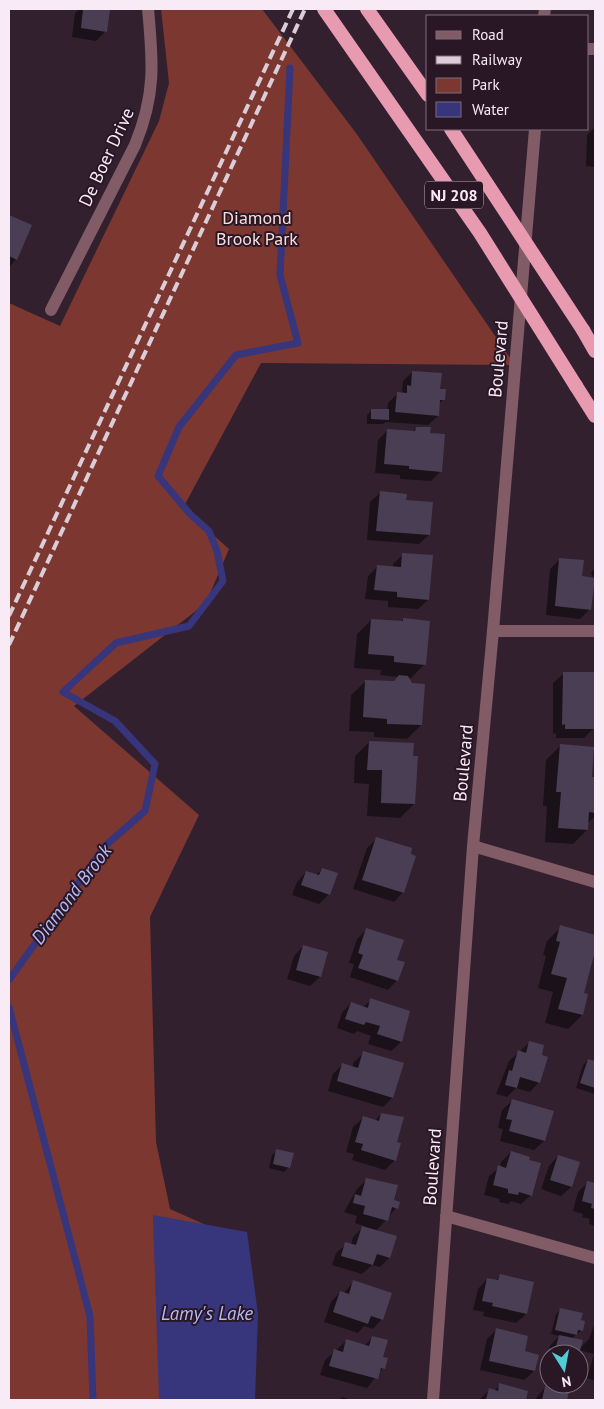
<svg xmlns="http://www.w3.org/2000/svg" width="604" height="1409" viewBox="0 0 604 1409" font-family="'PT Sans',sans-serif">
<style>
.green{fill:#7c3731}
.water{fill:#37357c}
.shadow{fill:#0007}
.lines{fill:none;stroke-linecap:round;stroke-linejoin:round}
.stream{stroke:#37357c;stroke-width:7}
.building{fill:#493e54}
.minor{stroke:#815b66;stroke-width:12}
.trunk{stroke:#e89ab1;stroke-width:14}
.rail{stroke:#dbcdd8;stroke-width:4;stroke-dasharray:10 5;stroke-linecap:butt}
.trunk-bridge{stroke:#e89ab1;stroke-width:14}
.labels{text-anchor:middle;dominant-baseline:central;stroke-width:4;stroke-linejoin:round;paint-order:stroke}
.shield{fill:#291725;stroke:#baabb7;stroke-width:1}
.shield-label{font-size:16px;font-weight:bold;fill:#f8ebf5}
.street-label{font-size:18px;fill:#f8ebf5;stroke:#291725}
.park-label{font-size:18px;fill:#f8deda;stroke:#291725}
.water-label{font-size:19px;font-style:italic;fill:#b5bbf9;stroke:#291725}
</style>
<rect width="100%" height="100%" fill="#33202f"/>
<path class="green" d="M161,9H262L356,133L515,365L261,363L183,508L229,549L206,603L74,706L199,815L150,917L156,1142L170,1209L242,1241L255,1400H9V303L60,326L159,121L169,83Z"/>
<path class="water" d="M153,1215L247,1232L258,1314L255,1400H159Z"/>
<path class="shadow" d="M80,9H109L106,31L96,41L72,37L75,13Z
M595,127V167L586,166L587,135Z
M9,216L31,225L16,259L9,267Z
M412,372L439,390L444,399L439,404L438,416L428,425L386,422L383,424H367V415L372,410H387L388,403L397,394L402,393L403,381Z
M416,428L429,434L441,471L431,481L400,479V475L375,473L378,440L388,430L412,432Z
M380,493L429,535L419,544L367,540L370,502Z
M403,554L428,600L418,609L388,607V601L365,599L368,576L377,567L393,568V564Z
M560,559L580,578L590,609L580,619L546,615L550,569Z
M595,568V581L591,573Z
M403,619L425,664L411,678H408L412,684L421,725L407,739L374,737V732L349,731L351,695L366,681L393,682L398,677L380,675L381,670L354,668L357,634L371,620L401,622Z
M563,674L593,729L584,738H556V733L553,734V683Z
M369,742L412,757L414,804L400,818L367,816L369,784L354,783L355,756Z
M560,746L590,778H595V816L587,824V830L573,844L545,842L547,806H543L546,760Z
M377,838L403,892L394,902L353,889L367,848Z
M322,869L329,894L319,904L292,895L297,882L306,872L316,875Z
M561,927L595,936V946L582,994L587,995L582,1015L568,1029L545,1023L553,992L538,988L546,956L543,955L547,941Z
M367,929L396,960L397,980L388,990L350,977L354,964L349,963L357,939Z
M303,946L320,977L310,986L287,979L294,956Z
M371,1000L401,1042L391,1051L368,1044L371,1036L357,1031L354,1034L337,1028L342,1013L351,1003L363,1007Z
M530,1042L540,1056L539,1082L530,1092L516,1088L507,1097L496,1094L509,1061Z
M364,1053L392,1098L383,1107L328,1091L333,1074L343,1064L352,1067L354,1062Z
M588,1060L595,1062V1094L576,1088L583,1065Z
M512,1101L544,1141L534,1150L500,1141L503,1129L498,1128L502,1110Z
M381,1114L395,1142V1160L385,1170L352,1160L354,1154L346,1152L353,1127L363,1118L375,1121Z
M277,1151L289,1167L284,1172L269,1168L272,1155Z
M511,1152L531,1195L521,1204L511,1201L508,1204L499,1202L500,1199L484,1195L489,1176L500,1167L501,1162Z
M558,1156L571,1187L561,1196L541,1189L549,1166Z
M367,1179L393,1201L396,1208L376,1231L389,1258L380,1267L372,1265L362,1274L332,1265L336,1253L346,1244L351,1245L353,1237L364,1226L355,1223L357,1216L344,1212L357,1189Z
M588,1182L595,1184V1226L589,1224L590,1219L582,1217L583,1214L573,1211L578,1192Z
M500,1276L526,1314L516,1323L483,1316L484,1312L473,1310L478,1289L487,1279L495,1281Z
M354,1281L382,1319L373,1329L364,1326L358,1333L324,1322L331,1302L340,1292L344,1293Z
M561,1309L580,1321L581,1331L571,1339L580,1348L589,1339L595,1322V1381L587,1378L594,1354L579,1350L578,1354H549V1375L543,1374L550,1346L559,1336L551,1334L556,1314Z
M496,1330L523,1352L534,1371L524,1380L480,1370L487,1339Z
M372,1338L382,1358L383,1368L367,1388L320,1375L325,1360L346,1341L364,1346Z
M500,1385L527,1392L525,1400H479L489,1390L494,1391Z
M545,1387L568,1393L566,1400H535Z
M342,1397L351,1400H339Z"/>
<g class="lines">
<path class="stream" d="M9,980L105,846L145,811L155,764L115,721L63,692L116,643L189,626L223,581L217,551L209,531L190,514L158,476L179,427L236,355L298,343L280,275L290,68
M9,1007L90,1316L93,1400"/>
</g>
<path class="building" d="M83,9H110L107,32L81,28Z
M9,215L32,225L17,260L9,256Z
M412,371L442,373L440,389H446L445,400H440L439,416L395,412L397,392L407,393V385L411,386Z
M371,409H389V420L371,419Z
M416,427H431L430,433L445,434L442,472L409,469V466L384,464L387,429L415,431Z
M380,491L407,494L406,500L433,502L430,535L376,531Z
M402,553L433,555L429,600L397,597V592L374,590L377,565L401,567Z
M559,558L584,560L582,576L595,578L591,610L555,606Z
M403,618L430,621L426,665L394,662V656L368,654L371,619L403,621Z
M563,672H595V729H565V724L562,725Z
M399,675L408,676L412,683L425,684L422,725L387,724V719L363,717L365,680L394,681Z
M369,741L414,743L413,756H418L415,804L381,803L382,770H367Z
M560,744L594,747L592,777H595V813L589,812L588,830L558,828L561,792H556Z
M376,837L412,848L411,854L416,856L404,893L362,880Z
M322,868L338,873L330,895L301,885L306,871L319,875Z
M560,925L595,935V951L584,993L588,994L583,1015L558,1009L567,978L551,974L560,942L556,941Z
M366,928L404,940L397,960L405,962L398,981L358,968L363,955L358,953Z
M303,945L328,952L321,977L296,970Z
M370,998L410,1011L402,1042L377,1034L380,1026L366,1022L364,1025L345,1019L351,1002L368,1008Z
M529,1041L544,1045L542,1055L548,1057L540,1083L520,1077L517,1088L505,1085L509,1070L512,1071L518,1050L526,1053Z
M363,1051L404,1063L393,1098L337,1081L342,1063L358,1068Z
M588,1059L595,1061V1088L580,1083Z
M512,1099L554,1111L545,1141L509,1131L512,1120L506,1119Z
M381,1113L404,1117L397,1142L401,1143L396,1161L361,1150L363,1144L355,1142L363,1116L379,1121Z
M276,1149L294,1153L290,1168L273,1164Z
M511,1151L530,1157L529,1160L541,1163L532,1196L519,1192L518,1195L508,1193V1189L493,1185L498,1165L506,1168Z
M558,1155L580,1162L572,1187L550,1180Z
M366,1178L398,1185L394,1200L400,1202L398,1209L392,1207L388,1221L363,1214L365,1206L353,1203L355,1194L361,1196Z
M587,1181L595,1183V1209L591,1208L592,1204L582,1201Z
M362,1226L397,1236L390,1258L377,1254L373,1265L341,1256L345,1242L356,1245Z
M500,1274L534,1282L527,1314L492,1306L493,1303L482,1301L487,1278L498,1280Z
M353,1280L392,1293L383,1320L371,1316L368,1324L333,1312L340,1291L349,1294Z
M560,1308L583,1313L581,1320L585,1321L583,1331L578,1330L577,1335L555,1330Z
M496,1328L528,1336L525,1351L539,1355L535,1371L489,1361Z
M559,1335L583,1340L579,1354H554Z
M372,1336L388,1340L383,1357L388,1358L385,1369L381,1368L378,1379L329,1366L334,1349L343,1352L346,1339L369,1346Z
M499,1383L528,1391L526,1400L486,1399L489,1388L498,1391Z
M545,1386L569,1392L567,1400H542Z"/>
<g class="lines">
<path class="minor" d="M544,16L545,9
M588,49H595
M51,310L135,145C156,94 153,62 148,9
M493,631H595
M473,846L595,882
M446,1216L595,1258
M433,1400L473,846L493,631L535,129"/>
<path class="trunk" d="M367,9L428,95
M583,330L595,351
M576,386L595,416"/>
<path class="rail" d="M9,616L293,9
M9,645L305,9"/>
<path class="trunk-bridge" d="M324,9L480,233L576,386
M451,129L583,330"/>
</g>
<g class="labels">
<rect class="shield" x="425" y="181.5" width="58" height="27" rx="4"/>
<g class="shield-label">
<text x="454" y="195">NJ 208</text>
</g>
<g class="street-label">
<text transform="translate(106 157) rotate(-65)">De Boer Drive</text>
<text transform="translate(498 359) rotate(-85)">Boulevard</text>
<text transform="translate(463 763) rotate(-85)">Boulevard</text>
<text transform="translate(432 1167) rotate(-86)">Boulevard</text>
</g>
<g class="park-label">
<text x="257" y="217">Diamond<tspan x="257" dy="21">Brook Park</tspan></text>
</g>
<g class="water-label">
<text transform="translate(71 894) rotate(-53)">Diamond Brook</text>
<text x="207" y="1313">Lamy's Lake</text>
</g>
</g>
<rect width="604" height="1409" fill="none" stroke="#f8ebf5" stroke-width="20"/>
<rect x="426" y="15" width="162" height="115" fill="#291725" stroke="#7c6c78"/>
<rect x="436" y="31" width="25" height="8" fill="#815b66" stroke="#7c6c78"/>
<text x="472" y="40" font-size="15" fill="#f8ebf5">Road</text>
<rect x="436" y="56" width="25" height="8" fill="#dbcdd8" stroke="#7c6c78"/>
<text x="472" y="65" font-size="15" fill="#f8ebf5">Railway</text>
<rect x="436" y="78" width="25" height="15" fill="#7c3731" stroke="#7c6c78"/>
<text x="472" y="90" font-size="15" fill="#f8ebf5">Park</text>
<rect x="436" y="102" width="25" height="15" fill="#37357c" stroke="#7c6c78"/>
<text x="472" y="115" font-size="15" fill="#f8ebf5">Water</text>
<g transform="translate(564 1369) rotate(169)"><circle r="24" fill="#291725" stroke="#7c6c78"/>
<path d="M0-4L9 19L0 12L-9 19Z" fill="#51ccd3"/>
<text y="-8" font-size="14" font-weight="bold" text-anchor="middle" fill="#f8ebf5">N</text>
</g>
</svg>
